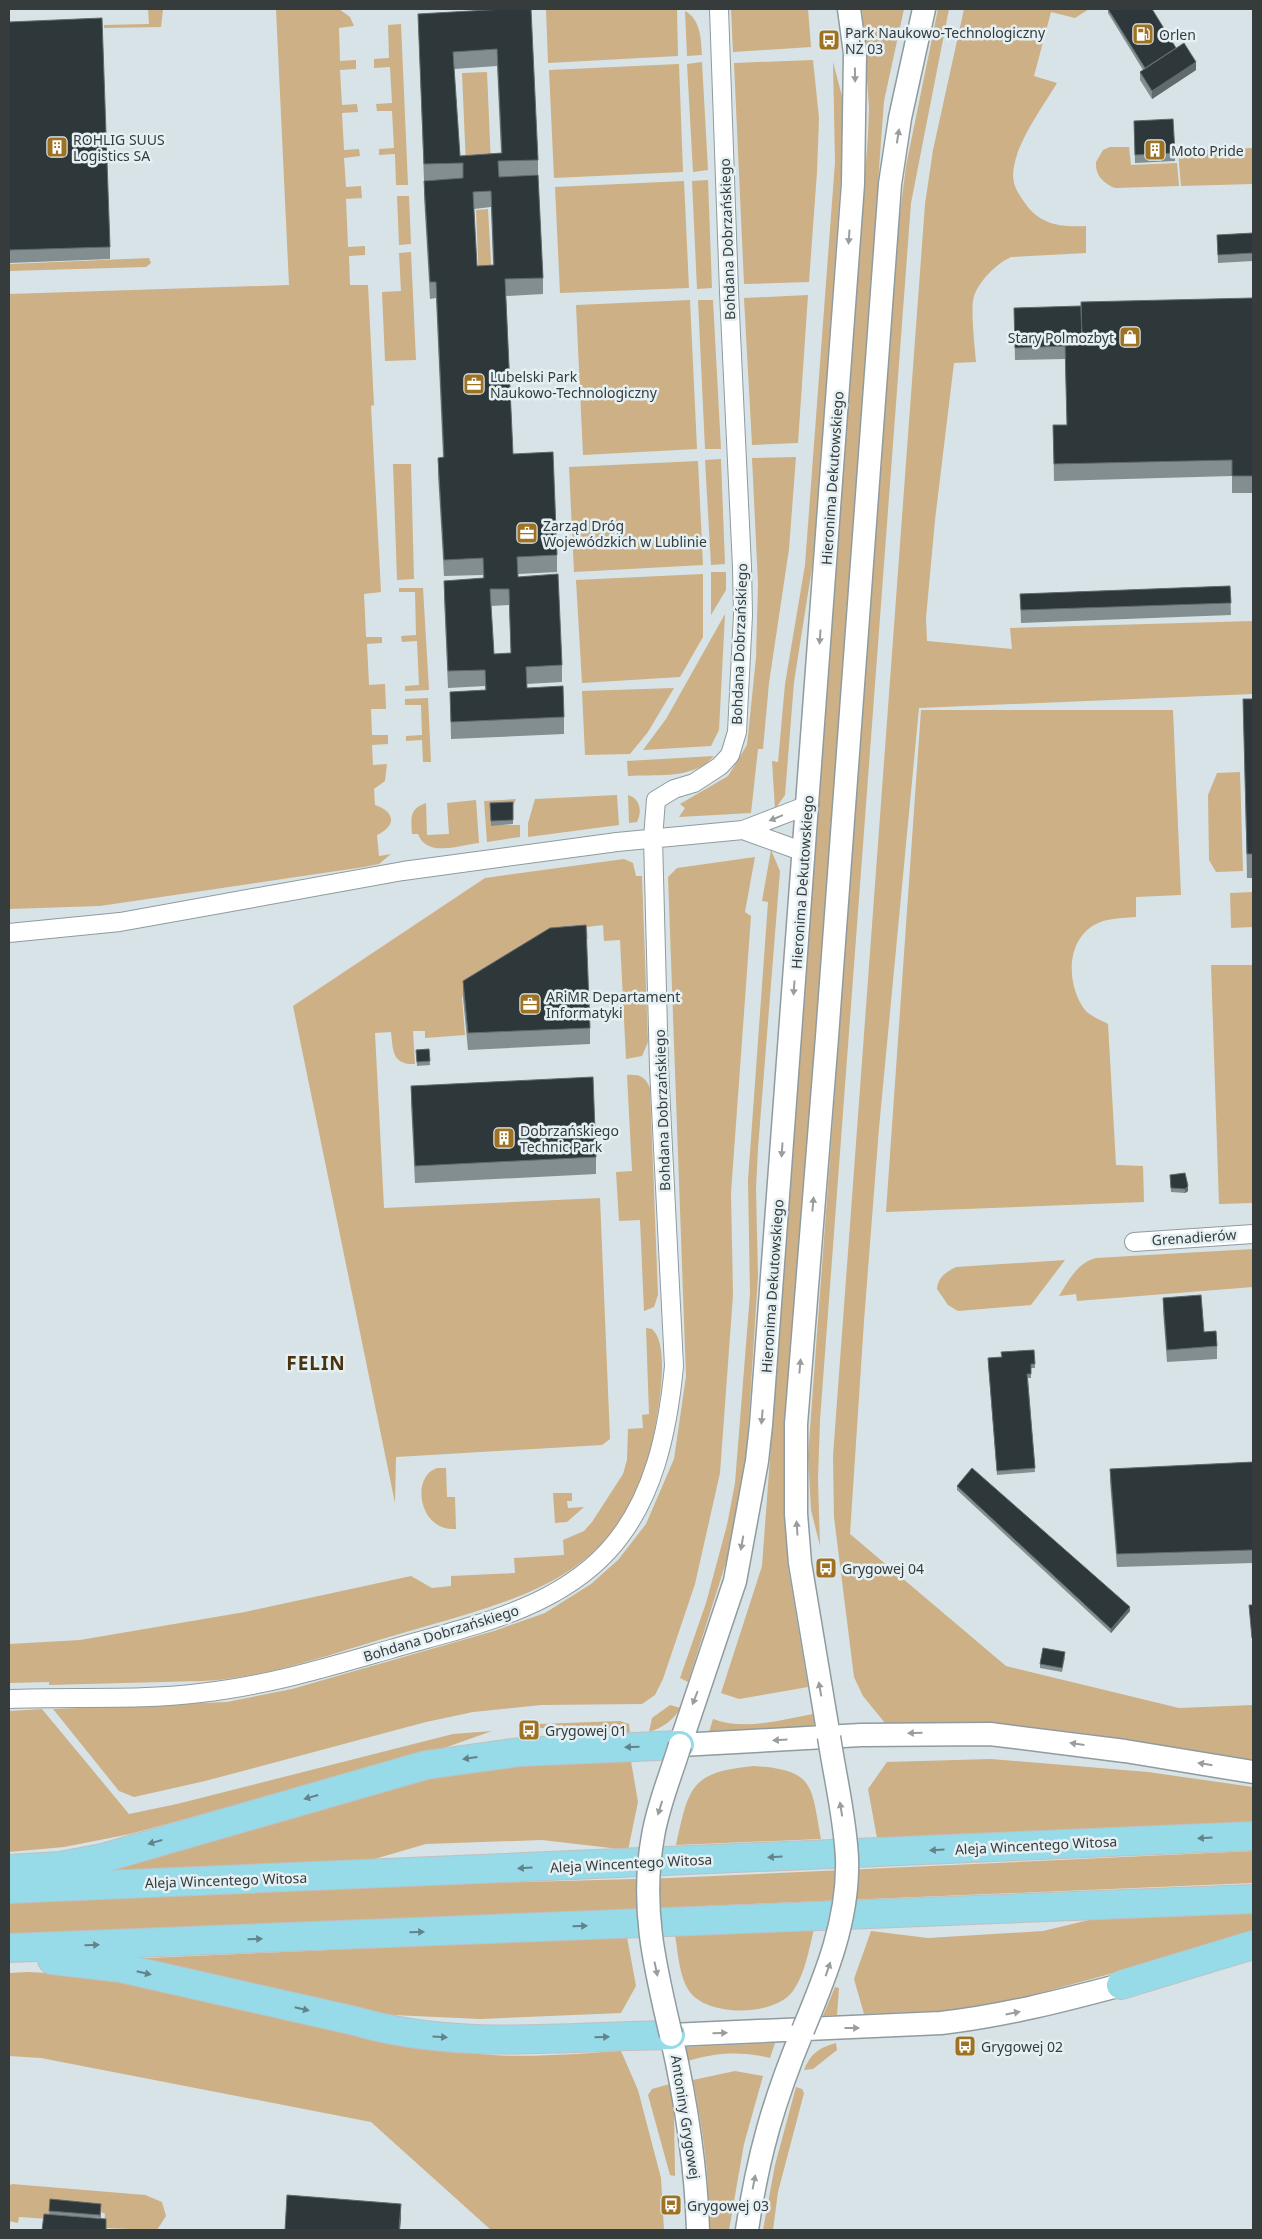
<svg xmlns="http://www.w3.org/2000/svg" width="1262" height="2239" viewBox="0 0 1262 2239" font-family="'Noto Sans',sans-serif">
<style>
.green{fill:#cdb085}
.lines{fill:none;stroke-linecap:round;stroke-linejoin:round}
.minor-casing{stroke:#8f9b9e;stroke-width:20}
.tertiary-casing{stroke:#8f9b9e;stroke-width:25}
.primary-casing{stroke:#bfc0c1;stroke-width:30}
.minor{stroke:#fff;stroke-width:18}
.tertiary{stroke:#fff;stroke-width:22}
.primary{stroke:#97dae8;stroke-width:28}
.tertiary-bridge-casing{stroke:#8f9b9e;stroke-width:25;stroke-linecap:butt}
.tertiary-bridge{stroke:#fff;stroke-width:22}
.wall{fill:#828e90;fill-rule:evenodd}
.shaded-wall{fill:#616b6e}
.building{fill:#2e383a;stroke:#616b6e;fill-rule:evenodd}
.oneway{fill:#9a9d9e}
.oneway2{fill:#628389}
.labels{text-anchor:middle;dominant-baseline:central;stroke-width:5;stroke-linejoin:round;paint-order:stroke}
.poi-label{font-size:14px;fill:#363b3c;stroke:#e4f0f3;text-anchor:start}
.street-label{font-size:14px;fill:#363b3c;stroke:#e4f0f3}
.district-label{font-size:19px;font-weight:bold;letter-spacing:1px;fill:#4a340f;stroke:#e4f0f3}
</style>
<rect width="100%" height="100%" fill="#d7e3e6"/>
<path class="green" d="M148,9H163L161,27L104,28V25L149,24Z
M276,9H339L350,17L354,26L339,28L340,61L356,60V69L340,70L342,105L357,104L358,112L342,113L344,150L359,149L360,156L344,158L346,187L361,186L362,198L346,199L348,247L365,246V255L349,256L350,285H368L374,405L371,406L381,592L364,594L366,637H382V643L367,644L369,685L385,684L386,709H371L372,735H388V744L372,745L373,765L387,764L385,781L374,789L375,805C396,812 396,826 377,835L379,856L391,854L379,864L364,867L100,906L9,909V294L289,285Z
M546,9H677L678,56L548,63Z
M731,9H808L811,47L733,52Z
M862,9H904L884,101L787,1427L784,1492L788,1567L808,1687L739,1699L721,1693L762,1566L868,135L869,108Z
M938,9H949L911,203L820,1420L818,1479L820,1546L811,1510L808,1456L899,221L906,166Z
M964,9H1089L1075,18L1051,12L1034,76L1057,83C1043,107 1007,154 1014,183C1016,191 1022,199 1027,206C1043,226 1063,227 1086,226V253L1011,257C996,264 980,280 974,296C970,307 975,348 976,362L954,363L935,520L926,618L927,641L1012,649L1010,628L1253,621V694L919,708L879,1128L864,1321L850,1534L1006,1666L1179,1708L1253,1705V1760L1082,1733L985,1723H885L863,1696L854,1677L834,1517L833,1456L925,204L933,150Z
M685,11C701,20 701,39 702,55L687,56Z
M401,24L408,185H396L395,154L379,155V149L394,148L392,111H377L376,104L392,103L390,67L374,68V59L389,58L388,25Z
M813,60L819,118L817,172L809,282L744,284L734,63Z
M702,62L708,170L693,172L687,64Z
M833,62L843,100L844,136L814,555L794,682L785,795L775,809L772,761L778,762L785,684L805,565L835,162Z
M679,64L683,172L554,178L549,70Z
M487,72L491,165L466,166L462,73Z
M1110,147H1129L1131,165L1177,163L1179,186L1115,188C1103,183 1095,175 1096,162L1103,150Z
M1253,148V184L1181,186L1178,151Z
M708,180L712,288L697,289L692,181Z
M684,181L689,288L560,293L555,187Z
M397,196H409L411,244L399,245Z
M488,209L492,280L479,281L476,210Z
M411,252L416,360L385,361L382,292L401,291L399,253Z
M149,258L151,263L146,267L9,271V264Z
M808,295L798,443L752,445L744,298Z
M690,300L697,449L583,455L576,305Z
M698,300H713L721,449H705Z
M796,457L789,549L769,683L763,749H758L751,813L679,817L685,808L680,804L728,776L747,745L756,658L758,584L752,458Z
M721,459L725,564L711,565L705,460Z
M698,461L703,565L574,572L569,467Z
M393,464H411L414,579L397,580Z
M711,572H726V590L711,615Z
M703,574V637L680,677L582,683L576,580Z
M399,588H423L429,690L405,691V686L419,685L417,641L402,642L401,636L416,635L415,592H399Z
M725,614L719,730L711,746L643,750L666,719Z
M674,688L648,732L630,754L585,755L582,691Z
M428,698L431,762H423L422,740L406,741V736L422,735L421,705H405V699Z
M921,710H1173L1181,895L1136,897V917C1123,918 1110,918 1098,923C1065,938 1066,985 1085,1010C1090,1016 1101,1020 1108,1024L1116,1165L1143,1166L1144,1202L886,1212Z
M714,756C693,780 657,774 628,776L627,761Z
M1240,772L1243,871L1216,872L1209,860L1208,795L1217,773Z
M617,795L619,825L528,837V823L535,799Z
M628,795C641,799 642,812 637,822L629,823Z
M516,799L513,806L492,825H520V837L487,842L484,801Z
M476,800L479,843C459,845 427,858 418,834H412C411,818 409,809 426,803L427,835L449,834L447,803Z
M771,850L780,871L758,1148L756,1189L758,1276L746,1464L729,1553L688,1682L680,1678L706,1603L727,1525L735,1483L750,1294L748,1180L768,902L762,901Z
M755,857L745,912L751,916L731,1193L733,1295L720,1473L695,1584L663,1679L655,1695L642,1704L541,1705L473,1712L426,1722L205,1781L134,1797L119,1791L53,1709L227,1702L292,1689L494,1631L545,1613L591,1584L618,1560L646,1524L674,1459L686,1376L668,877L677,868Z
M624,859L633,863L636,876H642L648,1042L642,1056L626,1059L620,940L604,941L603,925L587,927L588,939L550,943L462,997L465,1035L425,1038V1031H413L415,1064C392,1065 393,1050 391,1032L375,1033L384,1208L600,1198L610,1439L602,1445L396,1457L395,1503L293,1006L485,878Z
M1253,892V927L1231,928L1230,893Z
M1211,965H1253V1203L1219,1204Z
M627,1075C639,1074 645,1076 650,1088L658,1295L654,1307L644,1311L640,1220L619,1221L616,1172L632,1171Z
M1253,1249V1287L1077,1301L1076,1294L1059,1296C1069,1280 1077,1263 1096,1258Z
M1065,1260L1031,1305L958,1311L948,1305L937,1289C938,1277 946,1272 956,1267Z
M646,1328L652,1329C670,1344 659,1406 655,1428C629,1575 531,1596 406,1632C349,1648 291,1670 233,1678C210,1682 186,1681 163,1682C125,1683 87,1684 49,1685V1682L9,1683V1644L80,1640L245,1612L411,1576L432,1588L451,1586V1576L515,1573L514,1558L564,1555L563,1540L584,1531L592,1522L623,1474L627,1460L628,1429L643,1428L642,1415L649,1414Z
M437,1468H446L447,1497H455L456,1529C419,1532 410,1477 437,1468Z
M553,1493H572V1501H567L568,1508L584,1507L567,1522L555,1523Z
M670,1705L681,1708C673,1720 663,1728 649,1732L652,1718Z
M42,1709L129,1814L177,1804L453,1734L492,1731L447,1747L130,1834L64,1847L9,1852V1711Z
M813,1714L815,1728L709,1732L713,1719C745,1731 780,1720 813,1714Z
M620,1721L629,1724L630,1733L540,1728L539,1724Z
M991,1759L1148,1772L1253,1787V1822L877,1838L868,1789L887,1762Z
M631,1761L638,1802L628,1850L542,1840L426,1844L364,1862L88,1872L437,1776L526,1762Z
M754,1766C815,1770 811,1785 821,1839L676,1845C689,1787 690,1772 754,1766Z
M1253,1851V1883L9,1935V1901L201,1891L670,1878Z
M1253,1913V1935L1014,2000L962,2010L864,2014L854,1979L871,1931L928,1938L1043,1931L1089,1920Z
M814,1929C809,1949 805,1974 793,1991C774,2017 707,2017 689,1991C679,1976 678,1952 675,1935Z
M627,1937L636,1986L621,2013L480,2019L393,2015L346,2007L125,1959Z
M28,1972C179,1979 321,2035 470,2053C519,2059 572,2054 621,2051L638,2090L661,2178L664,2230H491L371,2122L41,2058L9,2056V1973Z
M835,1987L839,1988L837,2015L823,2016Z
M775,2043L770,2058C742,2051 716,2052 688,2061L685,2047Z
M836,2043L837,2050L813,2069L804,2070C810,2054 820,2047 836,2043Z
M735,2071L763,2076L744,2144L729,2230H709C710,2179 703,2130 693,2080Z
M670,2084L674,2112L675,2176L670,2175L648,2095L652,2089Z
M796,2087L802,2089L804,2093L778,2192L773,2230H763L775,2165Z
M12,2184L145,2195L162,2202L166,2216L157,2230L104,2228L105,2214L101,2212L50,2208L49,2219L19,2217L18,2223L9,2221V2186Z"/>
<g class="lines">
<g class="minor-casing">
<path id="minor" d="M743,830L804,852
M9,933L120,922L403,871L617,842L743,830L808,805
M1134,1242L1253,1234
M9,1699C72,1696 137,1701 200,1693C266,1686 328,1667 391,1649C466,1627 553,1611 608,1551C654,1501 668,1430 674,1366L659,1068L653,838L656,800L674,789L694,783L720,766L730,755L737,732L743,615L742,567L729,292L719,9"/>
</g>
<g class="tertiary-casing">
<path id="tertiary" d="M849,9L855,53L853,184L761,1425L757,1461L735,1581L680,1745L861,1735L990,1734L1125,1751L1253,1772
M829,1737L800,1563L796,1514V1424L827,1037L890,184L900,118L924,9
M698,2230C696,2162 686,2101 671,2035L941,2023C1003,2016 1061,2001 1121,1985
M747,2230C758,2155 774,2100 803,2030"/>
</g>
<g class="primary-casing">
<path id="primary" d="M9,1869L60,1866L103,1858L426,1765L520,1752L680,1745
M9,1889L1253,1836
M9,1948L1253,1899
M52,1960L121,1968L355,2021C458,2051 565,2036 671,2035
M1121,1985L1253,1945"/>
</g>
<use href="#minor" class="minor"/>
<use href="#tertiary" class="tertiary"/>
<use href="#primary" class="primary"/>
<g class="tertiary-bridge-casing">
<path id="tertiary-bridge" d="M803,2030C826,1975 849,1919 847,1858C845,1817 835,1777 829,1737
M671,2035C655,1967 640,1907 653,1836C658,1805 671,1775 680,1745"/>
</g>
<use href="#tertiary-bridge" class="tertiary-bridge"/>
</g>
<path class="wall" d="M505,9L538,160V175L543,278V294L506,296L513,454L557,555V572L518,574V577L562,665V682L526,684L527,688L564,717V734L451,739L450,692L485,690V686L448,688L444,597V581L483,578V575L444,576L438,475V458H443L436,298L430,299L424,197V181L418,14ZM497,66L501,153L460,156L454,69ZM491,207L493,265L477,266L474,209ZM509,605L511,653L494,654L491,606Z
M1108,9L1176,48L1196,70L1152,99L1140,80V72L1143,70L1108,13Z
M9,22L110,247V259L9,263Z
M1134,121L1175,153V161L1135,163Z
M1253,233V261L1218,263L1217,235Z
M1253,298V493H1232V476L1054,481L1053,425H1067L1065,359L1015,360L1014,308L1081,306Z
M1230,586L1231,615L1021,623L1020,594Z
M1243,699H1253V878H1247Z
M513,802V824L491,826L490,803Z
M463,981L590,1028V1044L468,1050L463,998Z
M429,1049L430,1065L417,1066L416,1050Z
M411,1086L596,1157V1174L415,1183L411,1103Z
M1170,1175L1188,1191L1185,1193L1171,1192Z
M1163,1298L1204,1332L1217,1346V1359L1167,1362L1163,1311Z
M988,1362L1035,1364V1368H1031V1378H1028L1035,1472L997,1475Z
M1253,1462V1563L1117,1567L1110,1482V1469Z
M957,1486L1130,1611L1111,1633L957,1490Z
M1065,1657L1062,1672L1040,1668V1664Z
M49,2211L101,2212V2218L49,2215Z"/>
<path class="shaded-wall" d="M1196,62V70L1152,99V91Z
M1188,1186V1191L1185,1193V1189Z
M1130,1607V1611L1111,1633V1629Z
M401,2204V2220L400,2230H399Z"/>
<path class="building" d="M505,9H531L538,160L498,161L499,177L538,175L543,278L505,279L513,454L553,452L557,555L517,557L518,577L558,574L562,665L526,667L527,688L563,686L564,717L451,722L450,692L486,690L485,670L448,671L444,581L484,578L483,558L444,560L438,458L444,457L436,282H430L424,181L463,178V163L424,164L418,14ZM497,49L502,153L460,156L453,52ZM491,191L494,265L477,266L473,192ZM490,589H509L511,653L494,654Z
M1108,9H1152L1176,48L1145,68Z
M102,18L110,247L9,250V22Z
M1184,43L1196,62L1152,91L1140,72Z
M1173,119L1175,153L1135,155L1134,121Z
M1253,233V253L1218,255L1217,235Z
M1253,298V476H1232V460L1054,464L1053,425H1067L1065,343L1082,342L1081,302Z
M1081,306L1082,342L1065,343V346L1015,348L1014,308Z
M1230,586L1231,603L1021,610L1020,594Z
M1243,699H1253V854H1247Z
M513,802V820L491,821L490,803Z
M586,925L590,1028L468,1033L463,981L550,928Z
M429,1049L430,1061L417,1062L416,1050Z
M593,1077L596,1157L415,1166L411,1086Z
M1185,1173L1188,1186L1185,1189L1171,1188L1170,1175Z
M1201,1295L1204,1332L1216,1331L1217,1346L1167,1350L1163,1298Z
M1034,1350L1035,1364H1031V1374H1027L1035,1468L997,1471L988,1358L1002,1357L1001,1352Z
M1253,1462V1550L1117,1554L1110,1469Z
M972,1468L1130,1607L1111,1629L957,1486Z
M1249,1605H1253V1638H1252Z
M1043,1648L1065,1652L1062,1668L1040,1664Z
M287,2195L401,2204L399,2230H285Z
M50,2199L101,2204L100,2215L49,2211Z
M44,2214L106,2219V2230H42Z"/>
<defs><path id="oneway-solid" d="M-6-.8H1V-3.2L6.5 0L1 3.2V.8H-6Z" transform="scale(1.25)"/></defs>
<g class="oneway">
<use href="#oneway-solid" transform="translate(855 75) rotate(89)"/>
<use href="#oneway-solid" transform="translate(898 136) rotate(-81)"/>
<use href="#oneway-solid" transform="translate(849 237) rotate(94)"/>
<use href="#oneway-solid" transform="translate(820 637) rotate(94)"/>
<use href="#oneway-solid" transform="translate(776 818) rotate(158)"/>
<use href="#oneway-solid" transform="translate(794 988) rotate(94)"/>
<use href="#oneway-solid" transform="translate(782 1150) rotate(94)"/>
<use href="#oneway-solid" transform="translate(813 1204) rotate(-85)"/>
<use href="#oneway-solid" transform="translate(800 1366) rotate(-85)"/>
<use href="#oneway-solid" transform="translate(762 1417) rotate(95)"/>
<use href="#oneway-solid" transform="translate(797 1528) rotate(-94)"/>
<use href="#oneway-solid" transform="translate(742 1543) rotate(100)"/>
<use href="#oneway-solid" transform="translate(820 1689) rotate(-100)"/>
<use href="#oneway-solid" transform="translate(695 1698) rotate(111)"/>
<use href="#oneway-solid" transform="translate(915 1733) rotate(178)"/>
<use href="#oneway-solid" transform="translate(780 1740) rotate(177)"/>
<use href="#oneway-solid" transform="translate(1077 1744) rotate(-172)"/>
<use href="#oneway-solid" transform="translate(1205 1764) rotate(-171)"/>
<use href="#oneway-solid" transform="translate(660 1808) rotate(107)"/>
<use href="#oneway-solid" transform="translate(841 1809) rotate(-99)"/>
<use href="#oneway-solid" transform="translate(656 1969) rotate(78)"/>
<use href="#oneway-solid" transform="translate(828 1969) rotate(-71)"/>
<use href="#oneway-solid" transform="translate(1013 2013) rotate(-11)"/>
<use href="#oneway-solid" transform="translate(852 2028)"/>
<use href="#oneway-solid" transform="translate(720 2033) rotate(-2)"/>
<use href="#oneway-solid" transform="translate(754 2182) rotate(-79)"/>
</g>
<g class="oneway2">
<use href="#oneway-solid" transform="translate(632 1747) rotate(178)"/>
<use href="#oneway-solid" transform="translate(470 1758) rotate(172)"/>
<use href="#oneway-solid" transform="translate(311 1797) rotate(164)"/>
<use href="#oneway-solid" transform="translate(1205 1838) rotate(177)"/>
<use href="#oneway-solid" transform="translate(155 1842) rotate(164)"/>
<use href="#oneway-solid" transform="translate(937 1850) rotate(177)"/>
<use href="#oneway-solid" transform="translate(775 1857) rotate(177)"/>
<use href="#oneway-solid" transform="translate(525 1868) rotate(177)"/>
<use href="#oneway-solid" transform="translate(580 1926) rotate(-2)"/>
<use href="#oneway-solid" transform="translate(417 1932) rotate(-2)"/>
<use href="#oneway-solid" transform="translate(255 1939) rotate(-2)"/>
<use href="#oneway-solid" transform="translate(92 1945) rotate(-2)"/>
<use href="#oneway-solid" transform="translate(144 1973) rotate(13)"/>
<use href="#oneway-solid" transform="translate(302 2009) rotate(13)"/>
<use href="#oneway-solid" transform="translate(440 2037) rotate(4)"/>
<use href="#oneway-solid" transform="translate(602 2037) rotate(-2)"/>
</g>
<defs>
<g id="fuel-square" transform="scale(1.125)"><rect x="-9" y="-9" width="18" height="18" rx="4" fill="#9e7222" stroke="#e4f0f3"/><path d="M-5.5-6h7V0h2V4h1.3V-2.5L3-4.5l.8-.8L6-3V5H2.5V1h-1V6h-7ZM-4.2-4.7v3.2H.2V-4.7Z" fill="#fff"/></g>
<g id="bus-square" transform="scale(1.125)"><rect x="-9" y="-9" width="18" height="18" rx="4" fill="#9e7222" stroke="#e4f0f3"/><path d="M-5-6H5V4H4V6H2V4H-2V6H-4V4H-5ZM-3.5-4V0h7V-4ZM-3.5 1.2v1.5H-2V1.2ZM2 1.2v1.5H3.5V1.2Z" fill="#fff"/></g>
<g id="building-square" transform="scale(1.125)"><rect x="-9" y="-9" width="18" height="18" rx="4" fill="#9e7222" stroke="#e4f0f3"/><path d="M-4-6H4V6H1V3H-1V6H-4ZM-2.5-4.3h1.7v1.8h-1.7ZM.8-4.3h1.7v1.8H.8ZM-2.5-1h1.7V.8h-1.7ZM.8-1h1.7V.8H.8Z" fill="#fff"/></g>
<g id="shop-square" transform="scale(1.125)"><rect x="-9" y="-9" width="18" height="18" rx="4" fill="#9e7222" stroke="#e4f0f3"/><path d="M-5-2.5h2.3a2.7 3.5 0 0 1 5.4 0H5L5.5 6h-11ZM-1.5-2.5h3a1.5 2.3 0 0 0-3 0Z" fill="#fff"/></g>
<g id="office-square" transform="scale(1.125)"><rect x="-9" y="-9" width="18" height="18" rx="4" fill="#9e7222" stroke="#e4f0f3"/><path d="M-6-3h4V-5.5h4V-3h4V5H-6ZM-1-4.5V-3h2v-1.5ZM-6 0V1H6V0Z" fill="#fff"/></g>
</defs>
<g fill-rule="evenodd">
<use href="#fuel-square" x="1143" y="34"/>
<use href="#bus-square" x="829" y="40"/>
<use href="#building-square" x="57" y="147"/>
<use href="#building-square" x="1155" y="150"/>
<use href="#shop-square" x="1130" y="337"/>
<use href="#office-square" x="474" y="384"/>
<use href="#office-square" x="527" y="533"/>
<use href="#office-square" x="530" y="1004"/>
<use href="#building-square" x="504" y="1138"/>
<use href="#bus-square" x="826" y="1568"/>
<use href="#bus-square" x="529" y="1730"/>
<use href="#bus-square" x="965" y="2046"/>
<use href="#bus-square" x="671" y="2205"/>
</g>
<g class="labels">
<g class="poi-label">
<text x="845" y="32">Park Naukowo-Technologiczny<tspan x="845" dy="16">NŻ 03</tspan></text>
<text x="1159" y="34">Orlen</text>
<text x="73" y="139">ROHLIG SUUS<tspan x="73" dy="16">Logistics SA</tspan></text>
<text x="1171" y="150">Moto Pride</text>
<text x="1114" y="337" text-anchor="end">Stary Polmozbyt</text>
<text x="490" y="376">Lubelski Park<tspan x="490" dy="16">Naukowo-Technologiczny</tspan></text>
<text x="543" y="525">Zarząd Dróg<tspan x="543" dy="16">Wojewódzkich w Lublinie</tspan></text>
<text x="546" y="996">ARiMR Departament<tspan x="546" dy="16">Informatyki</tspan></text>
<text x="520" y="1130">Dobrzańskiego<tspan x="520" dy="16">Technic Park</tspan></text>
<text x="842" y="1568">Grygowej 04</text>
<text x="545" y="1730">Grygowej 01</text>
<text x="981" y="2046">Grygowej 02</text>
<text x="687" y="2205">Grygowej 03</text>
</g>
<g class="street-label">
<text transform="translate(727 239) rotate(-92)">Bohdana Dobrzańskiego</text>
<text transform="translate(832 478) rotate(-86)">Hieronima Dekutowskiego</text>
<text transform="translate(739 644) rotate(-88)">Bohdana Dobrzańskiego</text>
<text transform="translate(802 882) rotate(-86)">Hieronima Dekutowskiego</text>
<text transform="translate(662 1110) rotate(-92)">Bohdana Dobrzańskiego</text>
<text transform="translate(1194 1237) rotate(-4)">Grenadierów</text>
<text transform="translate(772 1286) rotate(-86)">Hieronima Dekutowskiego</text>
<text transform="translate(441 1633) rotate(-17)">Bohdana Dobrzańskiego</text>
<text transform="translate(1036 1845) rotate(-3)">Aleja Wincentego Witosa</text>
<text transform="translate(631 1863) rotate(-3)">Aleja Wincentego Witosa</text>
<text transform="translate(226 1880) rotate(-2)">Aleja Wincentego Witosa</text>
<text transform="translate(686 2117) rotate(81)">Antoniny Grygowej</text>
</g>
<g class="district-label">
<text x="316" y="1363">FELIN</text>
</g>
</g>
<rect width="1262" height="2239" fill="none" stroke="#363b3c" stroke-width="20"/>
</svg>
